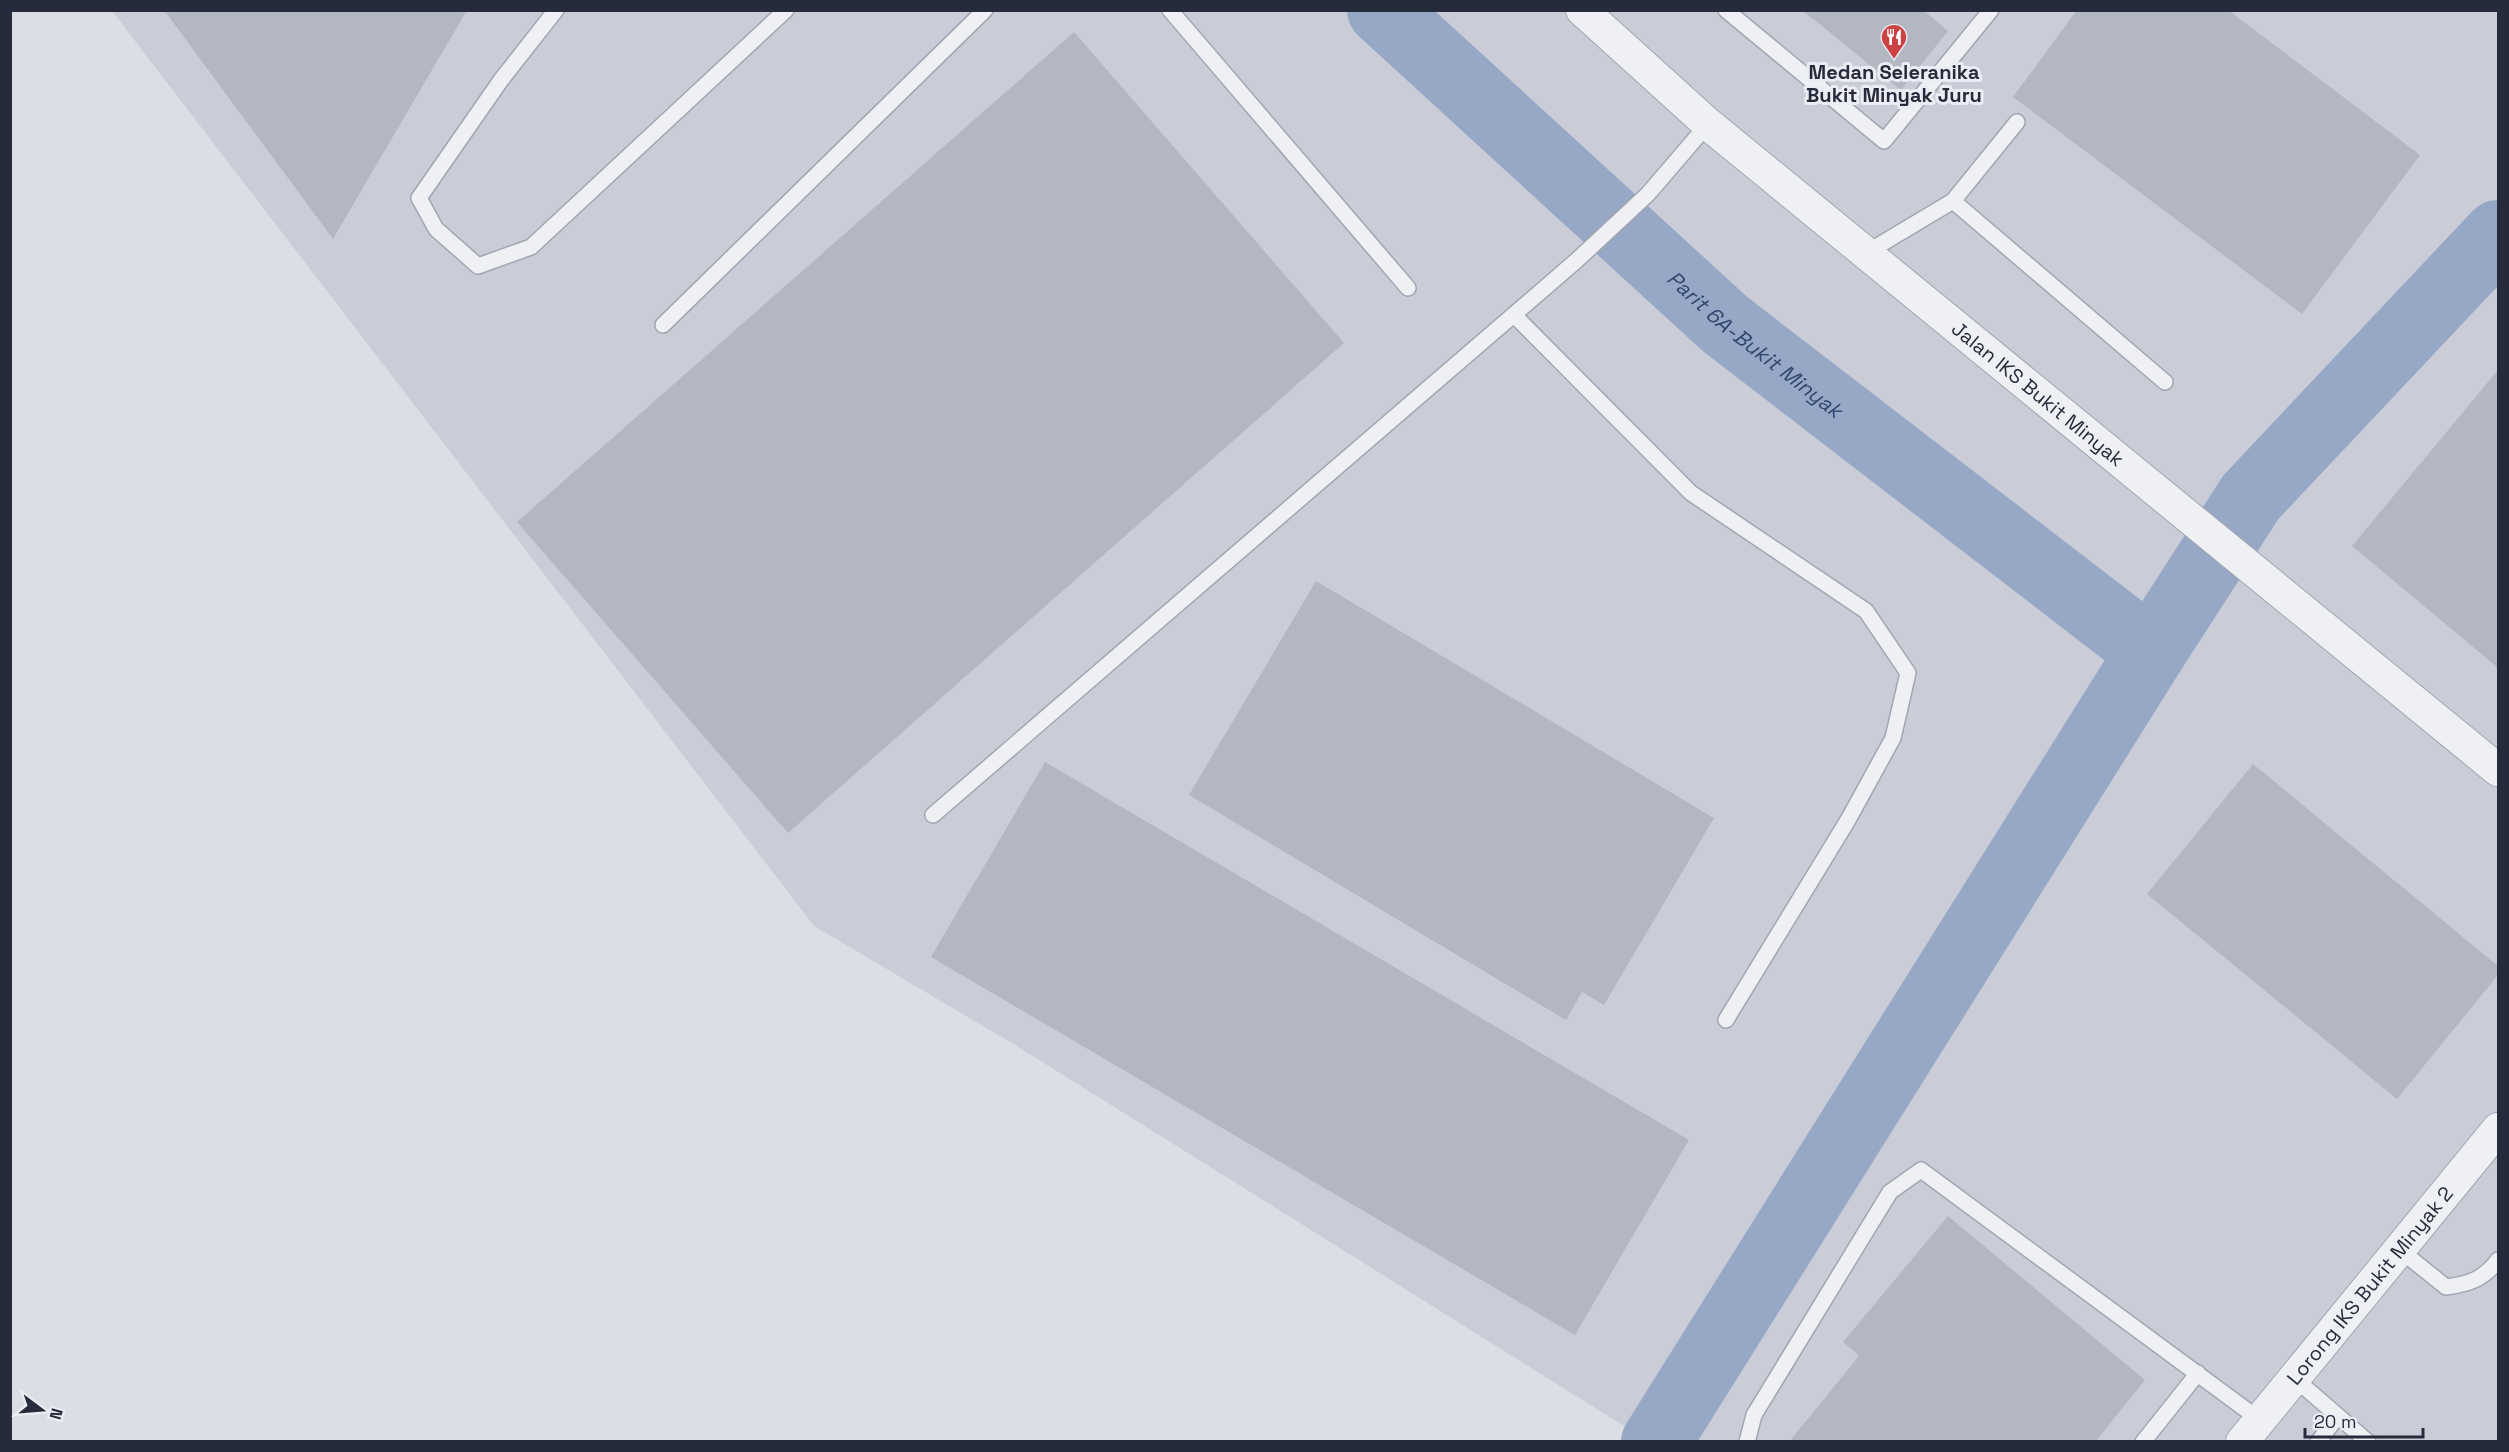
<svg xmlns="http://www.w3.org/2000/svg" width="2509" height="1452" viewBox="0 0 2509 1452" font-family="'Space Grotesk',sans-serif">
<style>
.built{fill:#cacdd8}
.lines{fill:none;stroke-linecap:round;stroke-linejoin:round}
.river{stroke:#97a8c6;stroke-width:70}
.building{fill:#b3b7c2}
.service-casing{stroke:#a2a5b0;stroke-width:18}
.minor-casing{stroke:#a2a5b0;stroke-width:34}
.service{stroke:#eef0f4;stroke-width:15}
.minor{stroke:#eef0f4;stroke-width:32}
.labels{text-anchor:middle;dominant-baseline:central;stroke-width:6;stroke-linejoin:round;paint-order:stroke}
.poi-label{font-size:20px;font-weight:bold;fill:#262b3c;stroke:#ebedf4}
.street-label{font-size:20px;fill:#262b3c;stroke:#ebedf4}
.water-label{font-size:21px;font-style:italic;fill:#31456e;stroke:#ebedf4}
</style>
<rect width="100%" height="100%" fill="#dcdee6"/>
<path class="built" d="M112,11H2498V1441H1648L1015,1045L814,926Z"/>
<g class="lines">
<g class="river">
<path id="s1" d="M1382,10L1725,324L2151,652"/>
<path d="M1656,1442L2151,652L2251,497L2498,235"/>
</g>
</g>
<path class="building" d="M164,10H467L333,239Z
M1802,10H1923L1948,31L1901,90Z
M2077,10H2228L2420,155L2302,314L2013,97Z
M1074,32L1344,343L788,833L517,522Z
M2498,370V668L2352,546Z
M1316,581L1714,818L1604,1005L1582,992L1566,1020L1189,795Z
M1045,762L1689,1140L1575,1335L931,957Z
M2253,764L2498,966V975L2397,1099L2147,894Z
M1948,1216L2145,1380L2095,1442H1789L1859,1356L1843,1342Z"/>
<g class="lines">
<g class="service-casing">
<path id="service" d="M556,10L501,80L419,198L436,229L478,266L531,247L786,10
M1170,10L1408,288
M1726,10L1884,141L1991,10
M1953,201L2165,382
M1866,253L1953,201L2017,122
M1514,315L1691,493L1866,611L1908,673L1893,738L1848,820L1726,1020
M663,325L985,10
M933,815L1576,261L1648,194L1708,124
M2400,1250L2446,1287C2469,1284 2484,1279 2498,1260
M2294,1378L2368,1442
M1747,1442L1754,1415L1890,1192L1921,1170L2260,1420
M2143,1442L2198,1373
M2318,1442L2338,1416"/>
</g>
<g class="minor-casing">
<g id="minor">
<path id="s2" d="M1582,10L1708,124L2498,770"/>
<path id="s3" d="M2242,1442L2498,1129"/>
</g>
</g>
<use href="#service" class="service"/>
<use href="#minor" class="minor"/>
</g>
<defs>
<g id="restaurant-pin" transform="scale(1.35)"><path d="M0 17L-7.5 6A9.5 9.5 0 1 1 7.5 6Z" fill="#cb4144" stroke="#ebedf4"/><path d="M-5-6h1v4h1v-4h1v4h1v-4h1v5L-1.5 .5V6h-2V.5L-5-1ZM5-6V6H3V1.5H1.5Q1.5-4 5-6Z" fill="#fff"/></g>
</defs>
<g fill-rule="evenodd">
<use href="#restaurant-pin" x="1894" y="37"/>
</g>
<g class="labels">
<g class="poi-label">
<text x="1894" y="72">Medan Seleranika<tspan x="1894" dy="23">Bukit Minyak Juru</tspan></text>
</g>
<g class="street-label">
<text stroke="none"><textPath href="#s2" startOffset="596">Jalan IKS Bukit Minyak</textPath></text>
<text stroke="none"><textPath href="#s3" startOffset="202">Lorong IKS Bukit Minyak 2</textPath></text>
</g>
<g class="water-label">
<text stroke="none"><textPath href="#s1" startOffset="501">Parit 6A-Bukit Minyak</textPath></text>
</g>
</g>
<rect width="2509" height="1452" fill="none" stroke="#262b3c" stroke-width="24"/>
<g transform="translate(42 1410) rotate(106)" stroke="#ebedf4" stroke-width="4.5" paint-order="stroke">
<path d="M0-4.5L10 22L0 15L-10 22Z" fill="#262b3c"/>
<text y="-9" font-size="16" font-weight="bold" text-anchor="middle" fill="#262b3c">N</text>
</g>
<path d="M2305 1428v9h118v-9" fill="none" stroke="#262b3c" stroke-width="3"/>
<text x="2314" y="1428" font-size="18" fill="#262b3c" stroke="#ebedf4" stroke-width="4.5" paint-order="stroke">20 m</text>
</svg>
